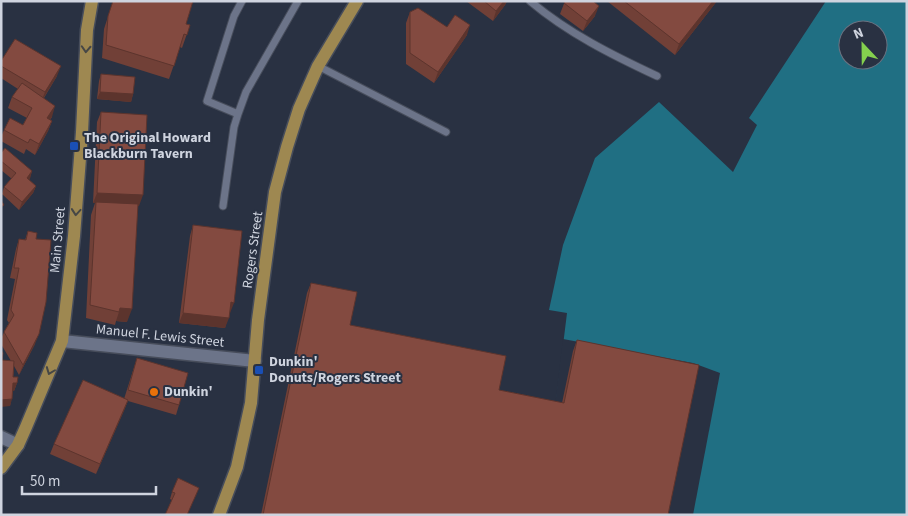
<svg xmlns="http://www.w3.org/2000/svg" width="908" height="516" viewBox="0 0 908 516" font-family="'Source Sans 3',sans-serif">
<style>
.water{fill:#206f83;fill-rule:evenodd}
.pier{fill:#293142}
.lines{fill:none;stroke-linecap:round;stroke-linejoin:round}
.service-casing{stroke:#474d5b;stroke-width:9}
.minor-casing{stroke:#474d5b;stroke-width:15}
.primary-casing{stroke:#474d5b;stroke-width:15}
.service{stroke:#6c7489;stroke-width:7}
.minor{stroke:#6c7489;stroke-width:12}
.primary{stroke:#9e8851;stroke-width:12}
.wall{fill:#714037}
.shaded-wall{fill:#5c342d}
.building{fill:#834a40;stroke:#5c342d}
.oneway{stroke:#464746}
.transit-dot{fill:#1a4fb4;stroke:#293142;stroke-width:2}
.food-dot{fill:#e8710a;stroke:#293142;stroke-width:2}
.labels{text-anchor:middle;dominant-baseline:central;stroke-width:4;stroke-linejoin:round;paint-order:stroke}
.poi-label{font-size:14px;font-weight:bold;fill:#cfd4df;stroke:#293142;text-anchor:start}
.street-label{font-size:14px;fill:#cfd4df;stroke:#293142}
</style>
<rect width="100%" height="100%" fill="#293142"/>
<path class="water" d="M826,1H907V515H542L567,313L549,310L563,245L595,158L659,102L733,172L757,125L749,118ZM848,30H878V60H848Z"/>
<path class="pier" d="M563,339L693,363L720,373L693,515H542Z"/>
<g class="lines">
<g class="service-casing">
<path id="service" d="M530,1C568,33 612,55 657,76
M318,66L446,132
M238,114L207,101L234,16L242,1
M223,206L234,127L238,114L246,92L298,1"/>
</g>
<g class="minor-casing">
<path id="minor" d="M62,341L255,361
M1,437L18,445"/>
</g>
<g class="primary-casing">
<path id="primary" d="M1,468L18,445L26,427L62,341L74,236L82,132L87,30L92,1
M219,515L237,467L251,403L258,320L275,192L287,147L299,109L318,66L357,1"/>
</g>
<use href="#service" class="service"/>
<use href="#minor" class="minor"/>
<use href="#primary" class="primary"/>
</g>
<path class="wall" d="M113,1H193L186,24L190,25L182,48L180,47L169,79L102,58L104,29Z
M466,1H507L505,5L493,21Z
M565,1H594V2L595,16L583,31L560,14Z
M607,1H717L675,55Z
M410,12L447,27L467,35L434,83L406,64V23Z
M1,61L57,76L44,98L52,117L50,120L52,121L48,131L35,155L26,149L24,154L1,141V137L4,130L23,125L27,118L8,108L12,97L18,89L1,78Z
M101,74L133,94L131,102L97,99L99,81Z
M101,112L139,206H138L127,322L116,321L115,325L86,318L91,215L95,203H93L97,122Z
M1,153L32,171L29,180L36,186L33,193L19,210L2,194L4,187L12,179L1,170Z
M193,225L230,313H229L225,328L179,323L190,236Z
M28,231L36,239L35,344L19,375L14,366L13,377L17,383L14,391L13,390L10,406L2,360L11,361L1,344V339L4,332L9,323L7,320L15,279L10,278L16,249L19,239L25,240Z
M311,283L350,325L499,390L562,403L573,351L577,340L668,515H261L307,293Z
M137,358L179,405L176,415L128,401L96,474L50,454L54,444L124,399Z
M172,492L197,495L172,500L170,499Z"/>
<path class="shaded-wall" d="M504,1H507L505,5L493,21L496,11Z
M713,1H717L675,55L679,44Z
M599,6L595,16L583,31L587,21Z
M470,25L467,35L434,83L438,72Z
M61,66L57,76L41,102L45,92Z
M100,92L133,94L131,102L97,99Z
M55,106L52,117L44,128L47,118Z
M52,121L48,131L35,155L39,144Z
M32,171L30,179L24,185L27,178Z
M36,186L33,193L19,210L22,202Z
M97,193L143,195L139,206L93,203Z
M231,302L234,303L230,313H227Z
M120,308L132,309L127,322L116,321L119,312Z
M183,313L229,318L225,328L179,323Z
M39,334L35,344L19,375L23,365Z
M13,383H17L14,391L11,390Z
M12,399L10,406L1,407V400Z
M128,400L124,411L96,474L100,464Z"/>
<path class="building" d="M113,1H193L186,24L190,25L187,35L184,34L174,66L106,45L108,16Z
M484,1H504L496,11Z
M565,1H593L599,6L587,21L564,3Z
M624,1H713L679,44Z
M418,8L447,27L455,15L470,25L438,72L410,53V12Z
M15,39L61,66L45,92L1,66V61Z
M101,74L135,77L133,94L100,92Z
M22,83L55,106L47,118L52,121L39,144L30,139L28,143L4,130L10,118L23,125L32,108L12,97Z
M101,112L147,115L143,195L97,193Z
M5,148L32,171L27,178L36,186L22,202L4,187L16,173L1,161V153Z
M1,200L4,205L1,207Z
M96,202L138,204L132,309L120,308L119,312L90,305Z
M193,225L242,231L234,303L231,302L229,318L183,313Z
M28,231L37,233L36,239L51,240L46,302L39,334L23,365L4,332L14,315L11,310L19,268H14L19,239L26,240Z
M311,283L357,292L350,325L506,356L499,390L564,403L577,340L699,365L668,515H263Z
M1,350L3,353L2,360L14,361L13,377H18L17,383H13L12,399L1,400Z
M137,358L188,373L179,405L128,390Z
M83,380L128,400L100,464L54,444Z
M178,478L199,488L187,515H165L175,493L172,492Z"/>
<defs><path id="oneway-chevron" d="M-2-3.5L2.5 0L-2 3.5" fill="none" stroke-width="1.6" stroke-linecap="round" stroke-linejoin="round" transform="scale(1.25)"/></defs>
<g class="oneway">
<use href="#oneway-chevron" transform="translate(86 49) rotate(93)"/>
<use href="#oneway-chevron" transform="translate(76 212) rotate(95)"/>
<use href="#oneway-chevron" transform="translate(50 371) rotate(111)"/>
</g>
<g class="transit-dot">
<rect x="69" y="141" width="10" height="10" rx="2.5"/>
<rect x="254" y="365" width="10" height="10" rx="2.5"/>
</g>
<circle class="food-dot" cx="154" cy="392" r="5"/>
<g class="labels">
<g class="poi-label">
<text x="84" y="138">The Original Howard<tspan x="84" dy="16">Blackburn Tavern</tspan></text>
<text x="269" y="362">Dunkin'<tspan x="269" dy="16">Donuts/Rogers Street</tspan></text>
<text x="164" y="392">Dunkin'</text>
</g>
<g class="street-label">
<text transform="translate(58 240) rotate(-85)">Main Street</text>
<text transform="translate(253 250) rotate(-82)">Rogers Street</text>
<text transform="translate(160 336) rotate(6)">Manuel F. Lewis Street</text>
</g>
</g>
<rect width="908" height="516" fill="none" stroke="#cfd4df" stroke-width="5"/>
<g transform="translate(863 45) rotate(338)"><circle r="24" fill="#293142" stroke="#6b7281"/>
<path d="M0-4L9 19L0 12L-9 19Z" fill="#84d04e"/>
<text y="-8" font-size="14" font-weight="bold" text-anchor="middle" fill="#cfd4df">N</text>
</g>
<path d="M22 486v8h134v-8" fill="none" stroke="#cfd4df" stroke-width="2.5"/>
<text x="30" y="486" font-size="15" fill="#cfd4df" stroke="#293142" stroke-width="4" paint-order="stroke">50 m</text>
</svg>
